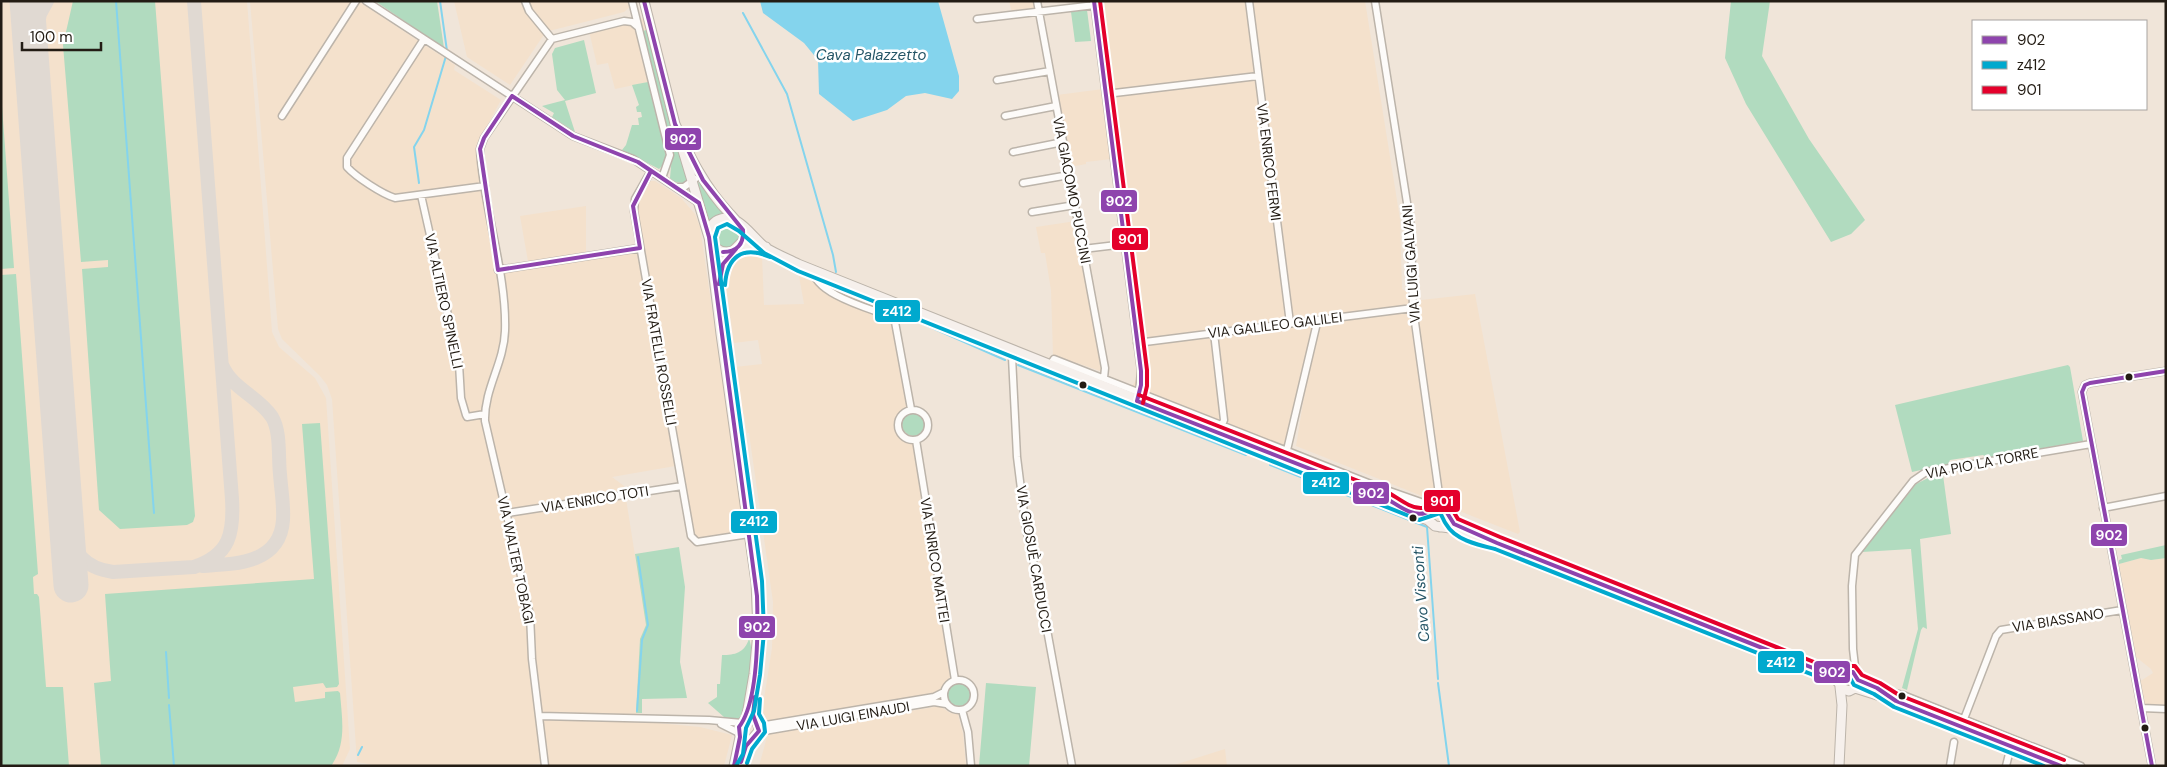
<svg xmlns="http://www.w3.org/2000/svg" width="2167" height="767" viewBox="0 0 2167 767" font-family="'DM Sans',sans-serif">
<style>
.built{fill:#f4e1cc}
.green{fill:#b1dbbf}
.water{fill:#84d4ed}
.lines{fill:none;stroke-linecap:round;stroke-linejoin:round}
.stream{stroke:#84d4ed;stroke-width:2}
.taxiway{stroke:#e0d9d2;stroke-width:14}
.runway{stroke:#e0d9d2;stroke-width:35}
.street-casing{stroke:#bcb4aa;stroke-width:9}
.secondary-casing{stroke:#bcb4aa;stroke-width:11}
.street{stroke:#fdfbf9;stroke-width:6}
.secondary{stroke:#f6f0ec;stroke-width:9}
.bus-1-casing{stroke:#fff;stroke-width:8}
.bus-2-casing{stroke:#fff;stroke-width:8}
.bus-3-casing{stroke:#fff;stroke-width:8}
.bus-1{stroke:#8e44ad;stroke-width:4}
.bus-2{stroke:#00a9ce;stroke-width:4}
.bus-3{stroke:#e4002b;stroke-width:4}
.bus-dot{fill:#231c14;stroke:#fff;stroke-width:2}
.labels{text-anchor:middle;dominant-baseline:central;stroke-width:5;stroke-linejoin:round;paint-order:stroke}
.street-label{font-size:14px;fill:#231c14;stroke:#fff}
.water-label{font-size:15px;font-style:italic;fill:#245566;stroke:#fff}
.line-badge{stroke:#fff;stroke-width:2}
.badge-label{font-size:14px;text-anchor:middle;font-weight:bold;fill:#fff}
</style>
<rect width="100%" height="100%" fill="#f0e5d9"/>
<path class="built" d="M1,1H247L272,332L279,347L315,378L326,398L350,749L342,766H1Z
M250,1H358L455,65L454,70L501,100L479,141L477,149L497,272L529,267L520,216L586,206V258L645,252L637,205L650,181H655L681,198L695,214L700,227L745,533L697,540L694,539L681,465L612,477L624,486L646,625L640,639L636,721L700,727L732,735L724,766H547L546,763L515,766H379L357,762L332,399L327,385L320,376L282,339L278,329Z
M454,1H628L630,7L624,12L549,31L543,36L510,85L467,57Z
M1009,1H1035L1037,10L1012,13Z
M1096,1H1365L1400,219L1402,289L1421,300L1475,294L1520,532L1518,534L1449,507L1433,502L1427,498L1296,446L1314,336L1285,446L1233,430L1127,387L1133,385L1141,371Z
M647,17L648,82L615,89L608,63L597,65L589,31Z
M1103,89L1111,159L1086,162V164L1070,167L1057,95Z
M1076,221L1103,368L1100,371L1077,363L1076,365L1053,355L1051,290L1045,253H1041L1036,227Z
M749,253L762,255L764,305L804,304L799,276L888,314L894,319L913,406L925,410L932,419L931,431L919,443L958,676L949,679L941,690L936,694L764,721L761,718L772,648L773,602L749,433H747L744,414H741L735,367L762,364L758,340L734,343L725,279L727,270L732,262L742,255Z
M2141,558L2151,560L2166,558V705L2144,704L2139,682L2153,673L2151,669L2136,657L2119,564Z
M940,706L950,713L958,714L963,734L966,766H759L767,737L770,734Z
M1225,749L1227,766H1171Z"/>
<path class="green" d="M73,1H155L195,516L193,522L187,525L120,529L99,510L82,269L108,267V260L81,262L63,45Z
M375,1H437L444,48Z
M1731,1H1770L1762,56L1809,139L1865,220L1851,234L1831,242L1746,104L1725,58Z
M1087,10L1091,41L1075,42L1071,12Z
M646,30H648L687,179L683,183L675,182L670,178L672,155L643,31Z
M584,40L596,93L565,101L575,132L552,117L554,113L542,106L565,100L557,90L552,54L555,48Z
M648,82L666,155V162L659,169L622,150L626,145L632,125H639L638,118L642,117L641,112H637L636,107L639,105L632,85Z
M1,93L14,268L1,269Z
M700,182L725,214L709,223L695,183Z
M713 235a13 13 0 1 1 26 0a13 13 0 1 1-26 0Z
M16,274L38,574L33,577L34,594H37L39,597L46,687H63L69,766H1V275Z
M2068,365L2070,367L2083,441L1987,458L1983,455L1950,460L1948,464L1912,472L1895,405Z
M902 424a12 12 0 1 1 24 0a12 12 0 1 1-24 0Z
M320,423L339,684L337,687L326,688L323,683L293,687L295,702L325,698V692L338,691L340,693C342,719 347,744 331,766H101L94,683L111,681L105,594L314,579L302,424Z
M1943,475L1951,534L1920,539L1927,629L1923,627L1921,630L1907,690L1902,688L1918,629L1911,549L1862,552L1916,484L1928,478Z
M2166,545V558L2151,560L2141,558L2119,564V560L2122,559L2121,555Z
M679,547L685,587L680,662L687,698L642,699V713H636L640,639L646,625L635,554Z
M749,639C756,655 749,706 738,720L724,717L708,703L717,697V684H720L722,655C735,655 744,653 749,639Z
M947 694a12 12 0 1 1 24 0a12 12 0 1 1-24 0Z
M986,683L1036,687L1029,766H979Z"/>
<path class="water" d="M760,1H938L959,76V91L952,99L925,93L906,96L887,110L853,121L819,94L818,60L804,43L763,13Z"/>
<g class="lines">
<path class="stream" d="M116,1L154,513
M440,1L447,51
M743,13L787,94L833,255L836,272
M419,183L414,147L424,130L446,56
M837,286L1005,360
M1018,365L1246,455
M1270,465L1427,527L1438,679
M166,652L169,698
M1438,683L1449,766
M169,705L174,766
M637,711L642,640L648,625L638,557
M358,755L362,747"/>
<path class="taxiway" d="M31,54L40,14L47,1
M67,526C74,553 84,568 113,572L194,567C230,555 234,533 232,499L194,1
M202,566C235,564 280,564 283,520C284,505 281,489 280,474C278,457 281,432 272,417C258,396 232,389 222,365"/>
<path class="runway" d="M27,1L71,585"/>
<g class="street-casing">
<path id="street" d="M366,1L573,136L633,159L699,203
M525,1L529,11L552,39
M632,1L670,155L662,178
M1037,1L1105,368L1104,378
M1094,1L1141,371L1139,394
M1249,1L1290,323
M1375,1L1411,228L1413,308L1439,494L1444,508
M977,19L1095,5
M424,39L347,158V167C356,177 382,194 395,198L485,186
M997,80L1050,71
M1106,94L1258,76
M282,116L356,1
M1005,116L1056,106
M1013,152L1063,142
M651,171L635,199L634,211L691,536L697,542L749,534
M1023,183L1069,175
M676,187H684L695,179
M421,195L459,364L461,398L466,415L467,417L485,414
M1032,212L1075,205
M1083,249L1125,244
M498,270L640,248
M813,270C814,293 868,308 886,315L895,322L911,409
M1214,333L1224,420L1222,425
M1137,343L1413,308
M1014,351L1012,357L1017,457L1026,529L1039,586L1072,766
M1050,365L1054,359L1381,488L1435,507L1436,505
M898 425a15 15 0 1 1 30 0a15 15 0 1 1-30 0Z
M916,440L955,680
M1287,450L1316,327L1315,320
M2103,508L2166,496
M507,513L682,486
M1856,675L1853,649L1852,586L1855,555L1913,481L1926,472L2091,444
M944 695a15 15 0 1 1 30 0a15 15 0 1 1-30 0Z
M1877,688L1903,695L2081,766
M2142,708L2166,709
M962,710L968,732L971,766
M539,716L709,720L742,723
M1964,719L1996,636L2001,630L2122,610
M721,724L741,734
M759,726L934,697L944,692
M759,732L934,702L946,704
M545,766L532,659L530,615L485,421C484,389 504,363 505,331C507,273 483,208 480,149L484,138L552,39L624,21L632,22L638,27
M1950,766L1954,742
M2006,766L2011,746
M2152,766L2082,392L2085,385L2090,383L2166,371"/>
</g>
<g class="secondary-casing">
<path id="secondary" d="M644,1L675,124L710,241C715,250 723,254 733,251L743,241C746,229 738,223 730,214C705,188 690,157 675,124
M719,285C718,255 737,242 766,247
M1415,515L1428,520L1435,526L1450,528L1467,537L1497,543L1823,672L1838,682
M1826,673L1853,672L1858,680L1855,688L1849,691L1841,688L1838,681L1842,674
M1855,688L1896,701L2062,766
M740,763L746,746L759,731C759,720 751,719 753,704
M734,766L740,737L739,727L746,718L748,709L754,674L758,632L756,582L721,334L709,236C709,229 712,223 718,220C737,210 753,239 766,248C776,254 788,259 798,264L1387,499C1396,503 1405,510 1416,513C1426,516 1429,508 1438,507C1452,505 1452,523 1440,527
M1839,766L1842,705L1840,687"/>
</g>
<use href="#street" class="street"/>
<use href="#secondary" class="secondary"/>
<g class="bus-1-casing">
<path id="bus-1" d="M644,1L675,124L703,180L743,230C744,244 737,252 723,252
M1094,1L1141,371V385L1137,401
M512,96L573,136L638,162L699,203
M699,203L709,237L757,596C758,629 759,701 739,727L740,737L734,766
M640,248L633,206L651,171
M498,270L480,149L484,138L512,96
M498,270L640,248
M719,284L723,264L736,249
M1137,401L1387,499C1398,505 1412,517 1425,513C1433,511 1435,506 1444,508L1454,524L1497,543L1823,672H1853L1858,680L1877,688L1896,701L2061,766
M741,762L746,746L759,731L753,715L755,697
M2152,766L2082,392L2085,385L2090,383L2166,371"/>
</g>
<g class="bus-2-casing">
<path id="bus-2" d="M725,285C727,257 742,245 770,257
M747,763L752,749L765,732L764,723L759,714L760,699
M736,766L743,754L746,728L754,711L760,675L764,632L762,581L715,237L718,228L727,224L739,231L764,253L798,271L1419,520L1440,513C1443,517 1443,520 1446,524C1455,540 1478,545 1495,549L1821,678H1850L1854,685L1874,694L1894,707L2044,766"/>
</g>
<g class="bus-3-casing">
<path id="bus-3" d="M1100,1L1147,370V386L1143,403
M1139,395L1389,493C1398,498 1411,509 1422,508C1426,507 1429,504 1432,503C1448,495 1451,509 1458,519L1500,537L1824,666H1855L1862,675L1880,683L1899,695L2064,760"/>
</g>
<use href="#bus-1" class="bus-1"/>
<use href="#bus-2" class="bus-2"/>
<use href="#bus-3" class="bus-3"/>
</g>
<g class="bus-dot">
<circle cx="2129" cy="377" r="4.5"/>
<circle cx="1083" cy="385" r="4.5"/>
<circle cx="1413" cy="518" r="4.5"/>
<circle cx="1902" cy="696" r="4.5"/>
<circle cx="2145" cy="728" r="4.5"/>
</g>
<g class="labels">
<g class="street-label">
<text transform="translate(1269 162) rotate(83)">VIA ENRICO FERMI</text>
<text transform="translate(1072 190) rotate(79)">VIA GIACOMO PUCCINI</text>
<text transform="translate(1411 264) rotate(-94)">VIA LUIGI GALVANI</text>
<text transform="translate(444 301) rotate(78)">VIA ALTIERO SPINELLI</text>
<text transform="translate(1275 325) rotate(-7)">VIA GALILEO GALILEI</text>
<text transform="translate(659 352) rotate(80)">VIA FRATELLI ROSSELLI</text>
<text transform="translate(1982 463) rotate(-11)">VIA PIO LA TORRE</text>
<text transform="translate(595 499) rotate(-9)">VIA ENRICO TOTI</text>
<text transform="translate(1034 559) rotate(80)">VIA GIOSUÈ CARDUCCI</text>
<text transform="translate(516 560) rotate(78)">VIA WALTER TOBAGI</text>
<text transform="translate(935 560) rotate(81)">VIA ENRICO MATTEI</text>
<text transform="translate(2058 620) rotate(-9)">VIA BIASSANO</text>
<text transform="translate(853 716) rotate(-10)">VIA LUIGI EINAUDI</text>
</g>
<g class="water-label">
<text x="871" y="55">Cava Palazzetto</text>
<text transform="translate(1421 594) rotate(-94)">Cavo Visconti</text>
</g>
</g>
<g class="line-badge">
<rect x="664" y="127" width="38" height="24" rx="5" fill="#8e44ad"/>
<rect x="1100" y="189" width="38" height="24" rx="5" fill="#8e44ad"/>
<rect x="1111" y="227" width="38" height="24" rx="5" fill="#e4002b"/>
<rect x="874" y="299" width="47" height="24" rx="5" fill="#00a9ce"/>
<rect x="1302" y="471" width="48" height="24" rx="5" fill="#00a9ce"/>
<rect x="1352" y="481" width="38" height="24" rx="5" fill="#8e44ad"/>
<rect x="1423" y="489" width="38" height="24" rx="5" fill="#e4002b"/>
<rect x="730" y="510" width="48" height="24" rx="5" fill="#00a9ce"/>
<rect x="2090" y="523" width="38" height="24" rx="5" fill="#8e44ad"/>
<rect x="738" y="615" width="38" height="24" rx="5" fill="#8e44ad"/>
<rect x="1757" y="650" width="48" height="24" rx="5" fill="#00a9ce"/>
<rect x="1813" y="660" width="38" height="24" rx="5" fill="#8e44ad"/>
</g>
<g class="badge-label">
<text x="683" y="144">902</text>
<text x="1119" y="206">902</text>
<text x="1130" y="244">901</text>
<text x="897" y="316">z412</text>
<text x="1326" y="487">z412</text>
<text x="1371" y="498">902</text>
<text x="1442" y="506">901</text>
<text x="754" y="526">z412</text>
<text x="2109" y="540">902</text>
<text x="757" y="632">902</text>
<text x="1781" y="667">z412</text>
<text x="1832" y="677">902</text>
</g>
<rect width="2167" height="767" fill="none" stroke="#231c14" stroke-width="5"/>
<rect x="1972" y="20" width="175" height="90" fill="#ffffff" stroke="#a7a4a1"/>
<rect x="1982" y="36" width="25" height="8" fill="#8e44ad" stroke="#a7a4a1"/>
<text x="2017" y="45" font-size="15" fill="#231c14">902</text>
<rect x="1982" y="61" width="25" height="8" fill="#00a9ce" stroke="#a7a4a1"/>
<text x="2017" y="70" font-size="15" fill="#231c14">z412</text>
<rect x="1982" y="86" width="25" height="8" fill="#e4002b" stroke="#a7a4a1"/>
<text x="2017" y="95" font-size="15" fill="#231c14">901</text>
<path d="M22 42v8h79v-8" fill="none" stroke="#231c14" stroke-width="2.5"/>
<text x="30" y="42" font-size="15" fill="#231c14" stroke="#ffffff" stroke-width="4" paint-order="stroke">100 m</text>
</svg>
